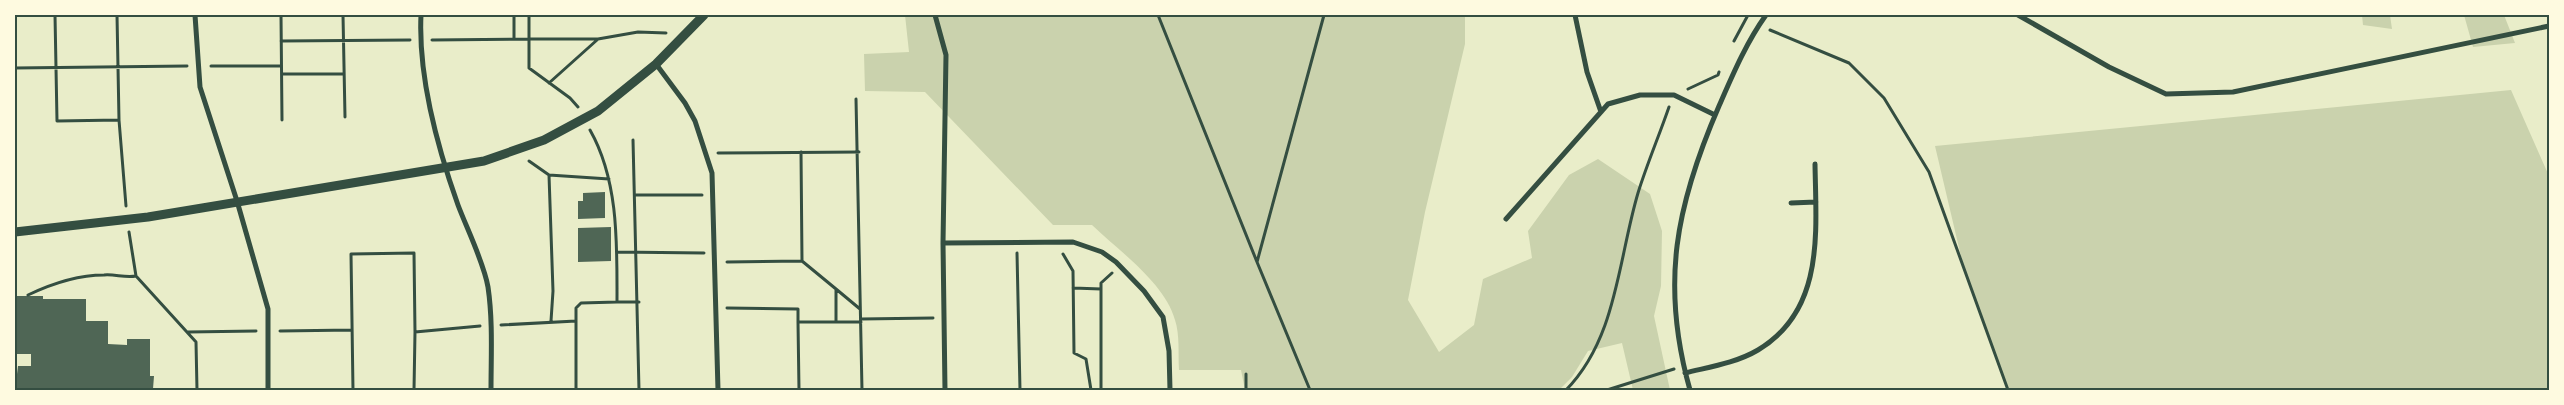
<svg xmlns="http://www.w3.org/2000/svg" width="2564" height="405" viewBox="0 0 2564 405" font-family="'Sofia Sans Condensed',sans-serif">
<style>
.green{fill:#cad2ad}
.building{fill:#4f6655}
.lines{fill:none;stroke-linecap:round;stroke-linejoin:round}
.path{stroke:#344e41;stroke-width:3}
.minor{stroke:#344e41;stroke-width:5}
.tertiary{stroke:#344e41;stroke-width:9}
.neatline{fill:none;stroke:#344e41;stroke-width:2}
</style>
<rect width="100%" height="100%" fill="#e9edc9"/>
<path class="green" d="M905,15H1465V44L1425,212L1408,300L1439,352L1474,325L1483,279L1532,258L1528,231L1569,175L1598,159L1650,194L1662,231L1661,286L1654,316L1670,390H1633L1622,343L1588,351L1572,377L1559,390H1245L1241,370H1179C1178,354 1180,335 1175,320C1165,283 1119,251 1092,225H1053L925,92L865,91L864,54L909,52Z
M2362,15H2390L2392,29L2363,25Z
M2464,15H2504L2515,43L2473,47Z
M2511,90L2549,176V390H2008L1964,269L1935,146Z"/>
<path class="building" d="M605,192V218L578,219V201H583V193Z
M611,227V261L578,262V228Z
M15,296H43V299H86V321H108V344L127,345V339H150V376H154L153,389L15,390L18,366H31V354H15Z"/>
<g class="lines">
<path class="path" d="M55,15L57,121L119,120L126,206
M117,15L119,120
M281,15L282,120
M343,15L345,117
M514,15V39
M1158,15L1257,262
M1770,30L1849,63L1884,98L1929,172L2008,390
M432,40L529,39V15
M281,41L410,40
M1734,41L1748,15
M211,66H281
M15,68L187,66
M282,74H344
M549,83L597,40
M1688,89L1718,75L1719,72
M856,99L862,390
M578,107L570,98L529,68V39H598L638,32L666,33
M590,130C619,181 617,245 617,302H639
M633,140L639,390
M718,153L859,152
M529,161L549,175L609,179
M549,175L553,291L551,321
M635,195H702
M129,232L136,276L196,342L197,390
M617,252L704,253
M1017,253L1020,390
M1063,254L1073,271L1074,353L1086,359L1091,390
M802,261L836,289V322
M727,262L802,261L801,152
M1073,288L1101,289
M836,289L860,309
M28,295C51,284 78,275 104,275C115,274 125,278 136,276
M727,308L798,309V322H861
M861,319L933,318
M798,322L799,390
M501,325L576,321
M280,331L352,330
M188,332L256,331
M1246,374V390
M353,390L351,254L414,253L415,332
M414,390L415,332L480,326
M576,390V308L581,303L617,302
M1101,390V283L1112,273
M1310,390L1257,262L1324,15
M1566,390C1617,338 1618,260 1638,193C1647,164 1659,136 1669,107
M1607,390L1674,369"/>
<path class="minor" d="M195,15L200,87L237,201L268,309V390
M421,15C418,78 437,146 458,205C467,229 484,263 488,287C493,321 491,356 491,390
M935,15L946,55L943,243L945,390
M1575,15L1587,72L1601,112
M2018,15L2109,67L2166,94L2233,92L2549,26
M656,64L685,103L695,121L712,173L718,390
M1791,203L1816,202
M1506,219L1608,104L1640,95H1674L1715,115
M943,243L1073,242L1102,252L1116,262L1144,291L1163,317L1169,351L1170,390
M1685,373C1709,367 1736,363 1758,350C1825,310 1816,232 1815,164
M1690,390C1660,284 1676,205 1719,106C1733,74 1746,43 1766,15"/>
<path class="tertiary" d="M15,232L148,217L484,161L544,140L598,111L656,64L704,15"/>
</g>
<rect width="2564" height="405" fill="none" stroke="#fefae0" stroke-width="32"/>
<rect x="16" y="16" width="2532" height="373" class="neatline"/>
</svg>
